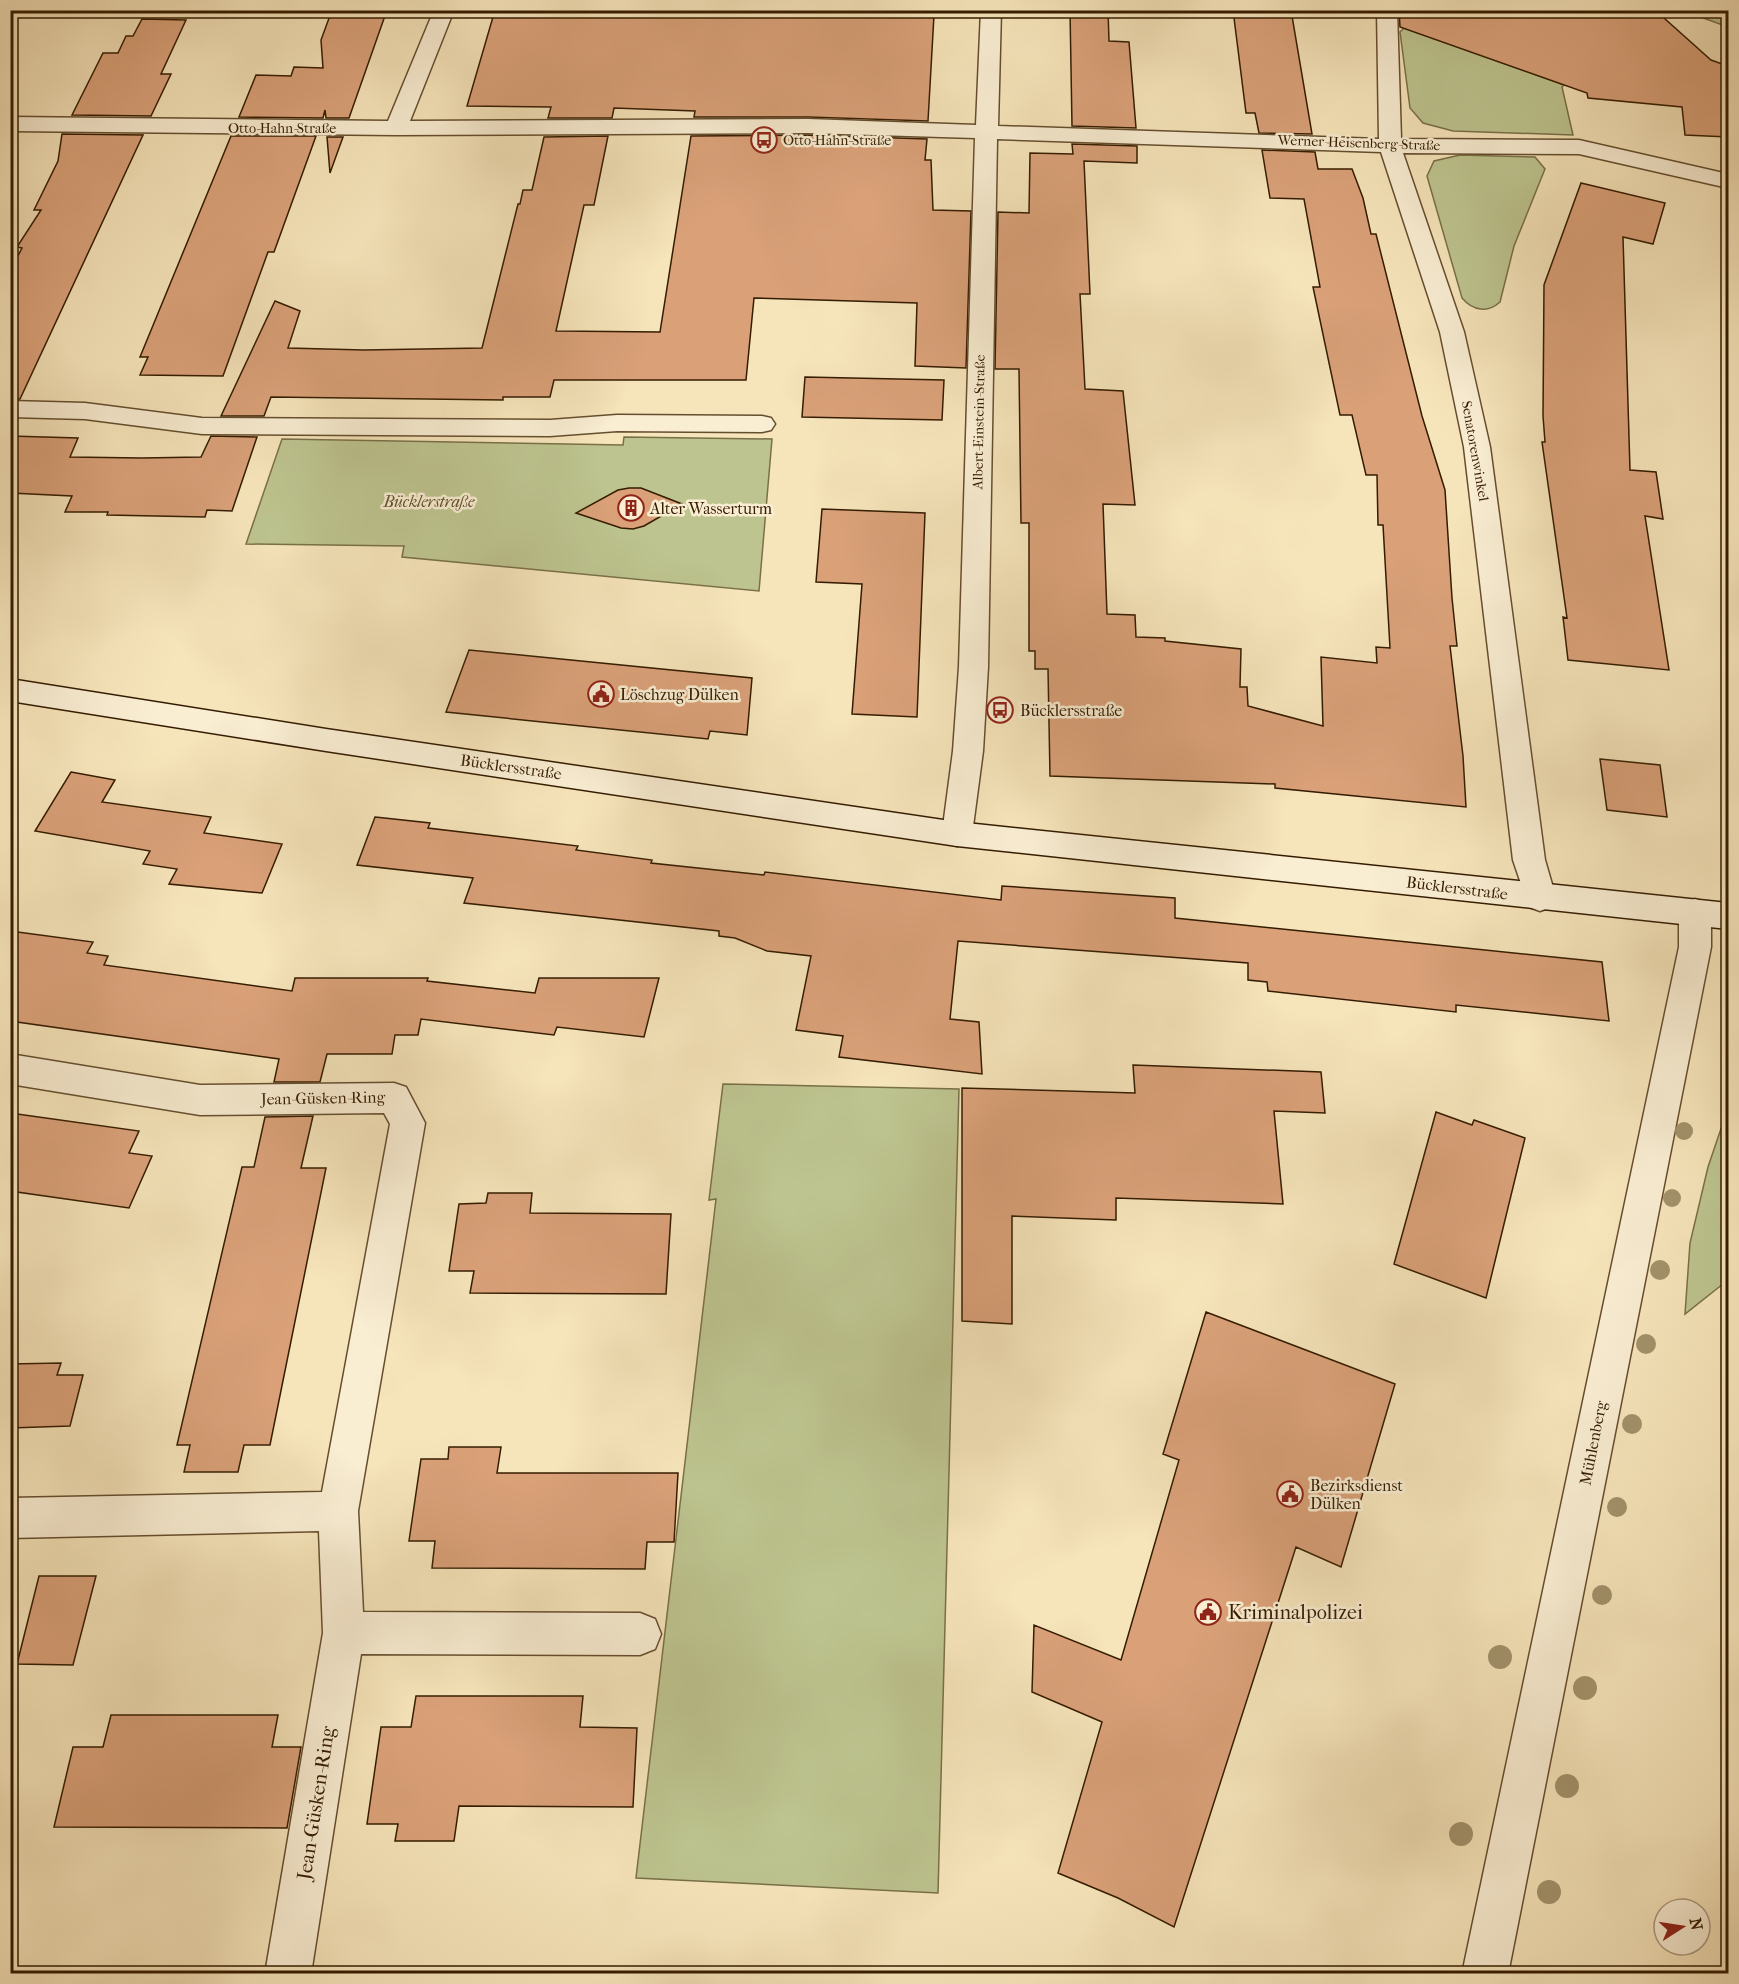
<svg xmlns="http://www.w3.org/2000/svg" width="1739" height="1984" viewBox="0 0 1739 1984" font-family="'IM FELL French Canon',serif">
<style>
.green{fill:#bdc48f;stroke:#797048;stroke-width:1.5}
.building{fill:#daa179;stroke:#351c00;stroke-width:1.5}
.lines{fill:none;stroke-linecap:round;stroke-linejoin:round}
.street-casing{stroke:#654e2e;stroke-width:3}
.secondary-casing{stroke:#351c00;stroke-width:3}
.street{fill:#f9edd2;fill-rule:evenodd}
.secondary{fill:#f9edd2;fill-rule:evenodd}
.tree{fill:#a2926b}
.labels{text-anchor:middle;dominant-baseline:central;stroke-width:5;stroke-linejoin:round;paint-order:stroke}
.far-street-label{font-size:14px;fill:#351c00;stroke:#f9edd2}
.far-poi-label{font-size:14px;fill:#351c00;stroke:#f9edd2;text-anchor:start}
.park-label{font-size:16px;font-style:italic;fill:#5e4e2b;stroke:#f9edd2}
.poi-label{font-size:16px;fill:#351c00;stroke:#f9edd2;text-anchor:start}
.street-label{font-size:16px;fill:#351c00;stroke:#f9edd2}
.near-poi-label{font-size:20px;fill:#351c00;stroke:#f9edd2;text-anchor:start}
.near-street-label{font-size:20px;fill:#351c00;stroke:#f9edd2}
</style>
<rect width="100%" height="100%" fill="#f6e4ba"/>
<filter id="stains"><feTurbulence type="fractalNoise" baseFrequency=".00333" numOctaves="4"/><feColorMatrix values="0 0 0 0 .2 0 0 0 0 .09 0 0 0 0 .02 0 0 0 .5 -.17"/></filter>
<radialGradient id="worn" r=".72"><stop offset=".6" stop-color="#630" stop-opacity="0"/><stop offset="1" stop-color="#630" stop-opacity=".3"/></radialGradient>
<path class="green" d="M1684,11H1728V27Z
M1404,28L1564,85L1562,87L1573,135L1453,131L1423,123L1410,108L1400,32Z
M1460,155L1535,157L1545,169L1514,246L1500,302C1488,313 1473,311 1462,298L1427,176L1434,161Z
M624,437L772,439L759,591L402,557L404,546L246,544L282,439L623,445Z
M723,1084L959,1089L938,1893L636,1878L716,1199L709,1200Z
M1728,1108V1280L1685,1314L1690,1243L1708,1167Z"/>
<path class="building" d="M332,10H387L349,118H326L325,110L323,118L239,117L256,75L291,76L294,67L323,68L321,40Z
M495,10H807L934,15L928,121L808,117H694L695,111L614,108L612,118H548L551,107L467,106Z
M1070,10H1108L1109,41L1129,42L1136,128L1072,126Z
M1233,10H1291L1312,134L1259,133L1255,113H1246Z
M1399,10H1655L1711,60L1728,66V137L1685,135L1682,107L1588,98L1587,93L1400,27Z
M142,19L186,20L161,74H171L151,116L72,115L103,53H118L126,36H133Z
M62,134L143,135L20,399H10V271L22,248L17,247L41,210H34L58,161Z
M808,135L927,139L925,160H931L933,210L971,211L966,368L915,366L917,303L754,298L746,380H554L550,397H503V400L271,397L264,416H221L275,301L300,311L288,348L364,350L482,348L518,204H520L523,190H532L544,137L608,136L594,205H584L556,331L660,332L691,136Z
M231,136H316L274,252H268L223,376L140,375L148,357H140Z
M327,137H343L330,173Z
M1072,144L1137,146V163L1084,161L1090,294H1080L1085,389L1123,391L1135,505L1103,504L1107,614L1135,615L1136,637L1165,638V641L1241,649L1240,687H1247L1248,706L1323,726L1321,657L1377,663L1376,647L1390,648L1383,525H1378L1377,475H1366L1352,415H1340L1313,287H1320L1304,199L1270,198L1262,150L1315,152L1318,169H1352L1363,198L1371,234H1376L1422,416L1445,490L1452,598L1457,646H1450L1463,756L1466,807L1275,788V784L1050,776L1048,669H1035V651H1029V523H1021L1019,369H995L998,212L1029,213L1030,153L1073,154Z
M1581,183L1665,203L1653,244L1623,237L1630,470L1656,472L1663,519L1645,516L1669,670L1568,660L1563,617L1567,618L1542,442H1545L1543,416L1544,285Z
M805,377L944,380L942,420L802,417Z
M10,436L78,438L70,457L142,458L201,457L211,436L257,437L232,511L207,510L205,517L107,515L108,512H65L72,496L10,493Z
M629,488H641L682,504L644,526L633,529L621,528L576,513L618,490Z
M822,509L925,513L917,717L852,714L862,584L816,582Z
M469,650L752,678L747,735L710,731L708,739L446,712Z
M1600,759L1660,765L1667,817L1607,810Z
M71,772L115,780L102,802L211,817L204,833L282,844L262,893L169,884L177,869L143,864L150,851L35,831Z
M375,817L430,823L428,828L578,846L576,850L652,860L651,863L764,875L765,872L1001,900L1002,886L1175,898V918L1602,962L1609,1021L1456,1005V1012L1268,991L1267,982L1248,980V963L958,941L950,1019L979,1022L982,1074L839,1057L843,1036L796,1030L811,956L767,951L735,938L719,936V931L464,903L473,878L357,865Z
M10,931L93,942L87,953L108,956L104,965L292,991L295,978H428L427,981L535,993L539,978H659L644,1037L557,1027L554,1035L421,1019L418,1035H395L392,1054H327L320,1082H274L279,1059L10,1021Z
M1133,1065L1321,1072L1325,1113L1274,1111L1283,1204L1116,1198V1220L1012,1216V1324L962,1321V1088L1135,1093Z
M1436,1112L1472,1125L1474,1120L1525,1138L1486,1298L1394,1264Z
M10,1113L139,1131L129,1153L152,1156L129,1208L10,1191Z
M313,1116L301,1168H326L270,1445H244L238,1472H184L190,1445H177L242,1167H254L265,1117Z
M488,1193H532L530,1213L671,1214L666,1294L470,1293L474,1271H449L459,1204L486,1203Z
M1206,1312L1395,1384L1341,1567L1296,1547L1174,1927L1118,1898L1058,1873L1102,1722L1032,1692L1034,1625L1121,1660L1179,1460L1163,1454Z
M61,1363L57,1375H83L70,1426L10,1428V1364Z
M449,1447H501L497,1473H678L674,1542H647L645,1569L432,1568L435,1541H409L421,1459H448Z
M39,1576H96L73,1665L17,1664Z
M416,1696H583L580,1727L637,1728L633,1807L459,1806L454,1841H395L398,1824H367L381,1727H411Z
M111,1715H278L272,1747H301L287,1828L54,1827L73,1747H103Z"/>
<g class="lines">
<g class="street-casing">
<path id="street" d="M434,10H454L410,121L808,119L976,125L981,10H1001L998,126L1379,139L1377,10H1397L1401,139L1579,140L1728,174V188L1579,154L1403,153L1464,332L1490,447L1545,860L1556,898L1551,907L1540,911L1529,907L1513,860L1464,447L1440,332L1381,152L997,139L988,667L983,751L972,834L968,843L957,846L946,843L942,834L953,751L959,667L975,138L808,133L396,135L10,131V117L388,121Z
M10,401L85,403L202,418L550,420L617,415L762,416L771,418L775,424L771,430L762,432L617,431L550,436L202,434L85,419L10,417Z
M1695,899L1706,903L1711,912V947L1508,1974H1462L1679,947V912L1684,903Z
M10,1054L200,1085L394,1083L406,1087L425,1123L358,1511L363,1612L640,1613L655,1619L661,1634L655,1649L640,1655L361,1654L311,1974H265L323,1633L319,1531L10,1538V1498L322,1492L390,1124L384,1113L200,1115L10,1084Z"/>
</g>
<g class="secondary-casing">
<path id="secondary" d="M10,679L326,729L957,822L1728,903V929L957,846L326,751L10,701Z"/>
</g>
<use href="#street" class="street"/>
<use href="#secondary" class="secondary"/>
</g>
<g class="tree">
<circle cx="1684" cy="1131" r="9"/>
<circle cx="1672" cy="1198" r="9"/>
<circle cx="1660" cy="1270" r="10"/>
<circle cx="1646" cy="1344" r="10"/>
<circle cx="1632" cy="1424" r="10"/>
<circle cx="1617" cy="1507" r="10"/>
<circle cx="1602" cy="1595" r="10"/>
<circle cx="1500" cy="1657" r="12"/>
<circle cx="1585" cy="1688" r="12"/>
<circle cx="1567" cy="1786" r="12"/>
<circle cx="1461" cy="1834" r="12"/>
<circle cx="1549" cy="1892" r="12"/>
</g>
<defs>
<g id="bus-ring" transform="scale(1.35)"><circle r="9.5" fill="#f9edd2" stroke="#8f2418" stroke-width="1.5"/><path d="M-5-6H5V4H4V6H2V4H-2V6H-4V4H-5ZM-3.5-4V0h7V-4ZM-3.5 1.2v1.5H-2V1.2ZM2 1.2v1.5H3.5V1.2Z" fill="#8f2418"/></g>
<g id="building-ring" transform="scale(1.35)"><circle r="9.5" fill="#f9edd2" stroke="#8f2418" stroke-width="1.5"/><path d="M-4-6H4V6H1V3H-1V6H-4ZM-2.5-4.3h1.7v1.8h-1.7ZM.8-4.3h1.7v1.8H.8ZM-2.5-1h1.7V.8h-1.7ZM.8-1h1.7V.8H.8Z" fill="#8f2418"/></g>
<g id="civic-ring" transform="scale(1.35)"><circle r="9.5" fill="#f9edd2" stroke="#8f2418" stroke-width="1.5"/><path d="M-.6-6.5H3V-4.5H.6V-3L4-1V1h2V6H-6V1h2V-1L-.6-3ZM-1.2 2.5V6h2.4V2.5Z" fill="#8f2418"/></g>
</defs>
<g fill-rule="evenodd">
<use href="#bus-ring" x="764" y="140"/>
<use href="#building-ring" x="631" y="508"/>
<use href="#civic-ring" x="601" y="694"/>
<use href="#bus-ring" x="1000" y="710"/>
<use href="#civic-ring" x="1290" y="1494"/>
<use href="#civic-ring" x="1208" y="1612"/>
</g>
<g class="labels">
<g class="far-street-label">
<text x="282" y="128">Otto-Hahn-Straße</text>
<text transform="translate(1359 143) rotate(2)">Werner-Heisenberg-Straße</text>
<text transform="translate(979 422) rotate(-89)">Albert-Einstein-Straße</text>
<text transform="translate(1475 451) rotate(80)">Senatorenwinkel</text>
</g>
<g class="far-poi-label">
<text x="783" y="140">Otto-Hahn-Straße</text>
</g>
<g class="park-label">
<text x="429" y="501">Bücklerstraße</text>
</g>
<g class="poi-label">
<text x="650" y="508">Alter Wasserturm</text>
<text x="620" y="694">Löschzug Dülken</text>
<text x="1020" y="710">Bücklersstraße</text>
<text x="1310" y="1485">Bezirksdienst<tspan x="1310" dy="18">Dülken</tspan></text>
</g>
<g class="street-label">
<text transform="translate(511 767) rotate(8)">Bücklersstraße</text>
<text transform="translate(1457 888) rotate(7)">Bücklersstraße</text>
<text transform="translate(323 1098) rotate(-1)">Jean-Güsken-Ring</text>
<text transform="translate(1593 1443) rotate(-79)">Mühlenberg</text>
</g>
<g class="near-poi-label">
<text x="1228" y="1612">Kriminalpolizei</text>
</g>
<g class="near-street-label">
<text transform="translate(316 1803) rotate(-81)">Jean-Güsken-Ring</text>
</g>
</g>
<rect width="1739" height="1984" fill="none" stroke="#f6e4ba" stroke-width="36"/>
<rect x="12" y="12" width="1715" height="1960" fill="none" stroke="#351c00" stroke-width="3"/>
<rect x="18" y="18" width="1703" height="1948" fill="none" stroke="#351c00" stroke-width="1.5"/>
<g transform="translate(1682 1927) rotate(78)"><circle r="28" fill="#f9edd2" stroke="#ab997e" stroke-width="1.5"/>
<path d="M0-4.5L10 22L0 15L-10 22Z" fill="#8f2418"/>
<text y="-9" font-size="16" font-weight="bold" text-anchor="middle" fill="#351c00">N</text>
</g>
<rect width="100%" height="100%" filter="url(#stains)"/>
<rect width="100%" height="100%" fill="url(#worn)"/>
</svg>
